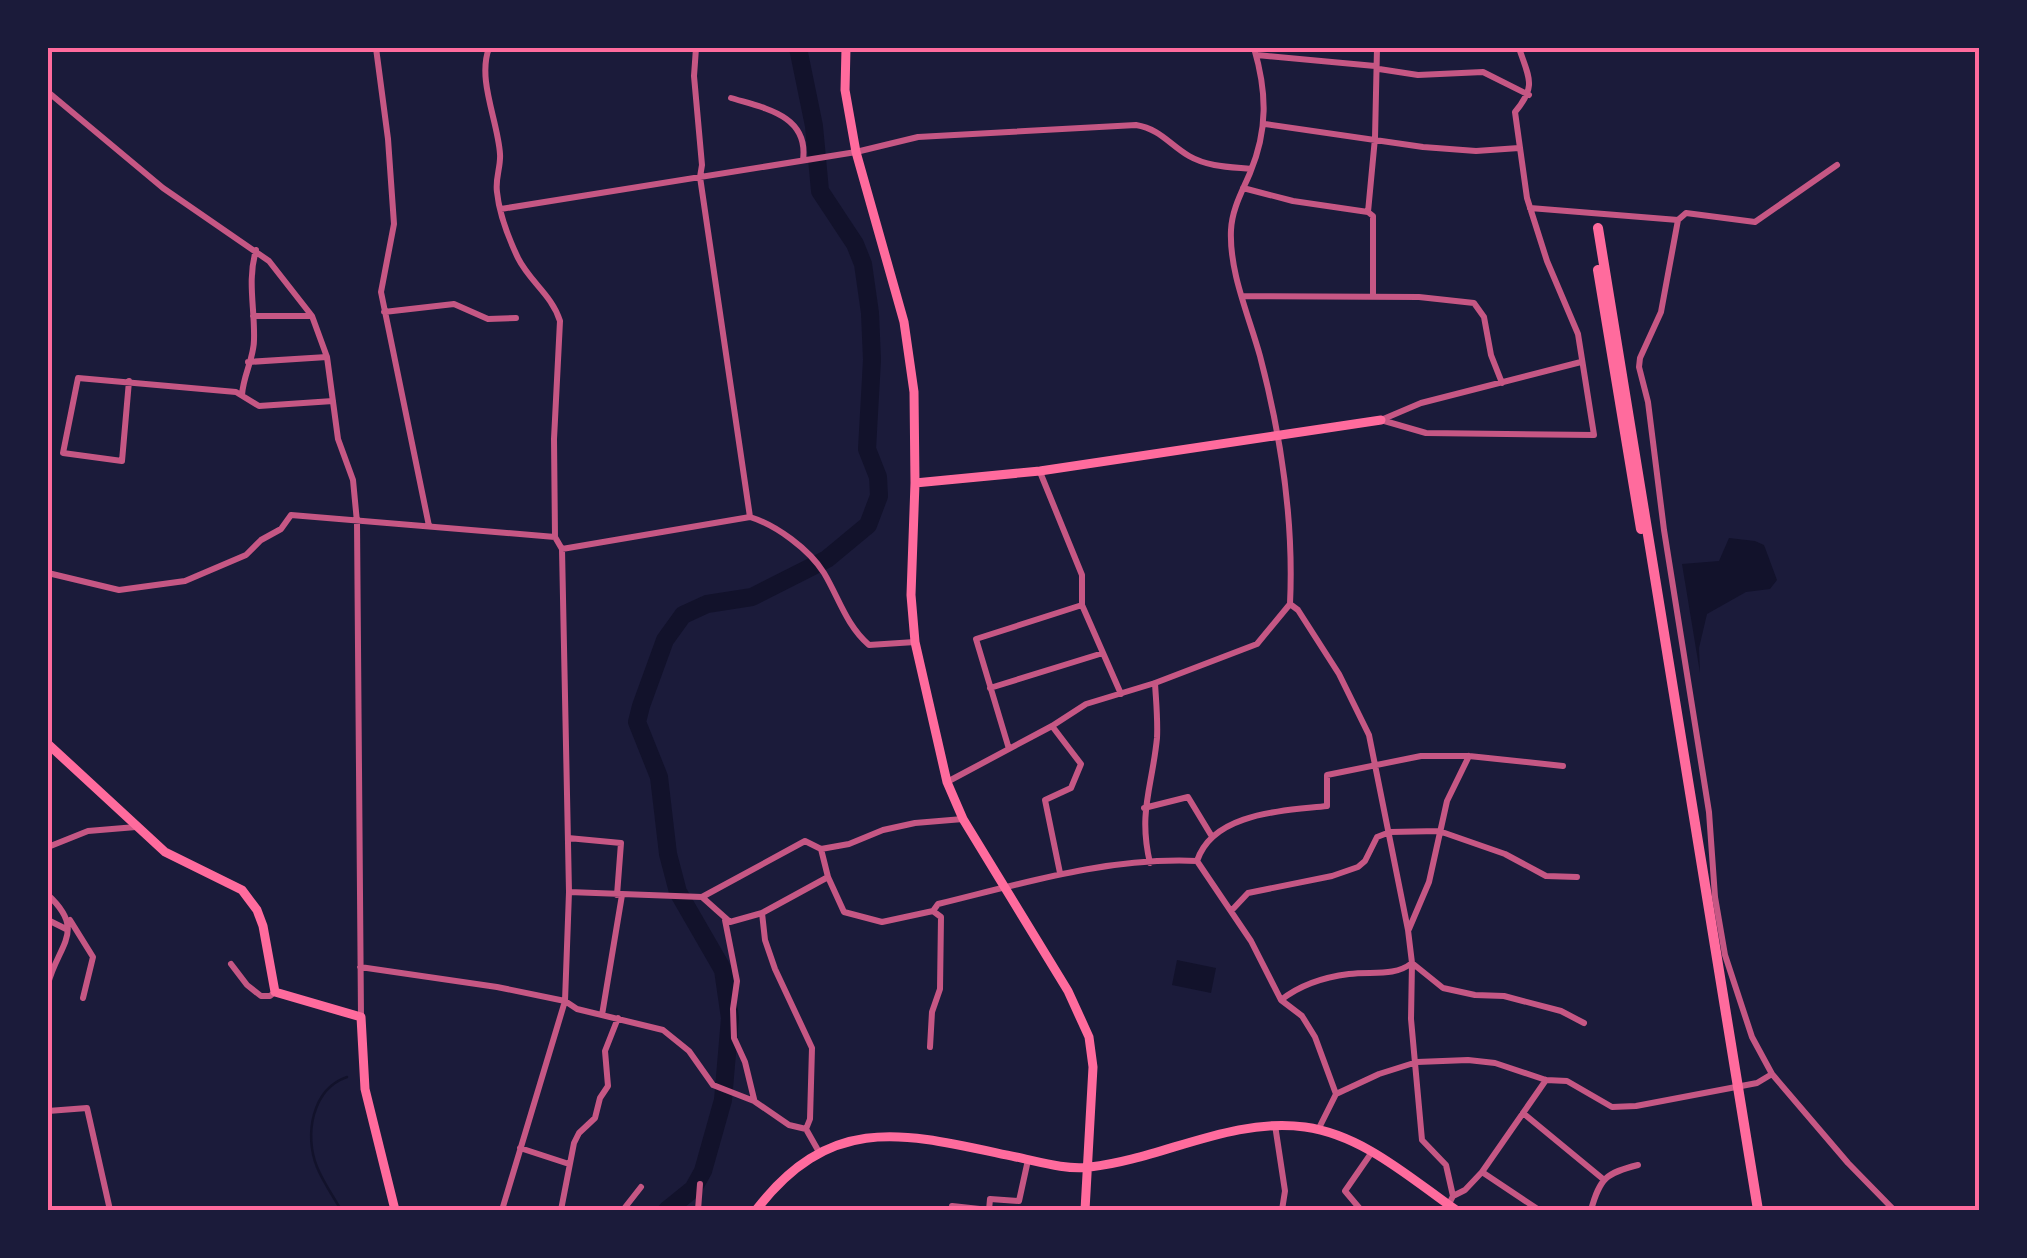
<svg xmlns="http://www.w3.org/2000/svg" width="2027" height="1258" viewBox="0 0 2027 1258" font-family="'Work Sans',sans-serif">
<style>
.water{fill:#12122b}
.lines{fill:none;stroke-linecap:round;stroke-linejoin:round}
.stream{stroke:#12122b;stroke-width:2.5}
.river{stroke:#12122b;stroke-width:18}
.minor{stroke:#c65784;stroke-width:6}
.secondary{stroke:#ff6b9d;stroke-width:9}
.trunk{stroke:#ff6b9d;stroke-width:10}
.neatline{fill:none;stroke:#ff6b9d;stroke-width:4}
</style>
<rect width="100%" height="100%" fill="#1b1b3a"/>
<path class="water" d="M1729,538L1755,541L1764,545L1777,580L1770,589L1746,592L1707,614L1699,648L1700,673L1682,564L1719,561Z
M1177,960L1216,968L1211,993L1172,985Z"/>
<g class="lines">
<path class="stream" d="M341,1210C333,1196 323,1182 317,1167C304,1135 312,1089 347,1077"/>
<path class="river" d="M667,1210L693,1189L703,1171L723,1100L730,1018L723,970L678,892L668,854L659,777L637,722L641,706L665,640L683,615L707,604L752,597L827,559L868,525L879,496L878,477L867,449L872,360L870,313L863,264L855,244L820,191L814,126L798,48"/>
<path class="minor" d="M376,48L388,139L394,224L381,292L429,526
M495,48H489C477,80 498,121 500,154C501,167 495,178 497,192C499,212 509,239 518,258C530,282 552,295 560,321L554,439L555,537L562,549L569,892L565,1001L502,1210
M696,48L694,76L702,165L700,177L750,517
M1254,48C1267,92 1268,130 1250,173C1242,192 1232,209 1231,230C1229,272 1249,316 1260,356C1281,436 1294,520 1290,604L1298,610L1339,674L1369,735L1408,930L1412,963L1411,1019L1422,1140L1446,1165L1453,1196
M1257,55L1375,66
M1379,69L1418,75L1483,72L1529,95
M48,92L163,188L269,261L312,316L327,357L338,439L353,480L357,522L361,1017
M731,98C764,108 809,115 803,160
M1265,124L1423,147L1476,151L1519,148
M1243,188L1293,201L1368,212
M1530,208L1678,220L1686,213L1755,222L1837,165
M501,209L856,152L918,137L1136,125C1160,129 1169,144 1189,156C1208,167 1231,167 1251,169
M1678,220L1661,312L1640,358L1639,367L1648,402L1664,530L1709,812L1715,897L1725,955L1752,1037L1772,1074L1848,1163L1894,1210
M1242,296L1419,297L1474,303L1484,317L1491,355L1502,383
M1373,297V216L1368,212L1375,138L1377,48
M384,312L454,304L488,319L516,318
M253,316H311
M248,362L327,357
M129,381L122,461L63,453L78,378L236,392L259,406L333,401
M242,395C243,376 254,358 254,340C255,308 247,281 256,250
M1381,420L1426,433L1594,435L1578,334L1547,261L1527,198L1515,112C1537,86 1529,78 1519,48
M1381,420L1421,403L1581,362
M1040,472L1082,575V605L1121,694
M562,549L750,517C776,525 809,549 824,573C839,598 846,625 869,645L915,642
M48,573L119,590L185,581L246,555L261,540L281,529L291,515L555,537
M990,688L1103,653
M1052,726L1081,764L1071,788L1045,800L1060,873
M1009,749L976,639L1082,605
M947,782L1052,726L1086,704L1155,683L1257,644L1290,604
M1144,808L1188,797L1211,835
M568,838L621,843L617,895
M48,847L88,831L136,827
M821,849L828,877L844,912L882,922L933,911L938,904C1024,883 1108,857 1197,861L1251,941L1281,1000L1302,1016L1315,1037L1336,1094
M1197,861C1213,812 1284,811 1327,806V775L1421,756H1469L1563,766
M1150,863C1138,812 1152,788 1157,738C1158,720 1156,701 1155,683
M569,892L702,897L805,841L821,849L849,844L883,830L915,823L963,819
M48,895C87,931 58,945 48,984
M702,897L730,922L762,913L828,877
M1232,910L1248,893L1332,876L1358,867L1365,861L1377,837L1390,832L1439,831L1505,854L1546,876L1577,877
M762,913L765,940L775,969L812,1048L810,1119L806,1129L819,1152
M48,920L66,929
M70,920L93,957L83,998
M725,920L737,981L733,1009L734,1038L745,1062L754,1099
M1409,929L1429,882L1447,801L1469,756
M231,964L247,985L261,996H270L275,992
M360,967L497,987L565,1001L577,1009L663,1030L689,1051L713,1085L754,1101L789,1125L806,1129
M1281,1000C1300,985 1325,977 1349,974C1372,971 1394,977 1412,963L1443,988L1475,995L1504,996L1561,1011L1584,1023
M602,1015L622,895
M930,1047L932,1012L940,989L941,917L933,911
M48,1111L87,1108L110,1210
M1523,1113L1603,1179
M1275,1125L1285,1191L1282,1210
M1318,1130L1336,1094L1379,1074L1417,1062L1468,1060L1495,1063L1546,1080L1567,1081L1612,1107L1636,1106L1757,1083L1772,1074
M520,1148L569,1164
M1482,1172L1539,1210
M952,1206L989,1210
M561,1210L574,1143L579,1133L595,1118L600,1098L608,1086L605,1051L618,1018
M623,1210L641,1187
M698,1210L700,1184
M989,1210L990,1199L1019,1201L1028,1160
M1361,1210L1345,1191L1372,1152
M1446,1210L1453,1196L1465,1190L1482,1172L1546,1080
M1591,1210C1600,1178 1606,1173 1638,1165"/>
<path class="secondary" d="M846,48L845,90L856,152L904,322L914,392L915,483L911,595L915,642L947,782L963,819L1068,991L1089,1037L1093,1067L1085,1210
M915,483L1040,471L1381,420
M48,744L165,852L242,890L257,910L263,926L275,992L361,1017L365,1089L395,1210
M756,1210C833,1110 907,1134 1016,1157C1040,1162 1066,1170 1090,1167C1162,1159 1231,1117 1305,1127C1363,1135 1410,1178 1456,1210"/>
<path class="trunk" d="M1598,228L1758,1210
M1598,270L1641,529"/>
</g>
<rect width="2027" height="1258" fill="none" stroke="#1b1b3a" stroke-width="100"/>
<rect x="50" y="50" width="1927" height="1158" class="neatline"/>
</svg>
